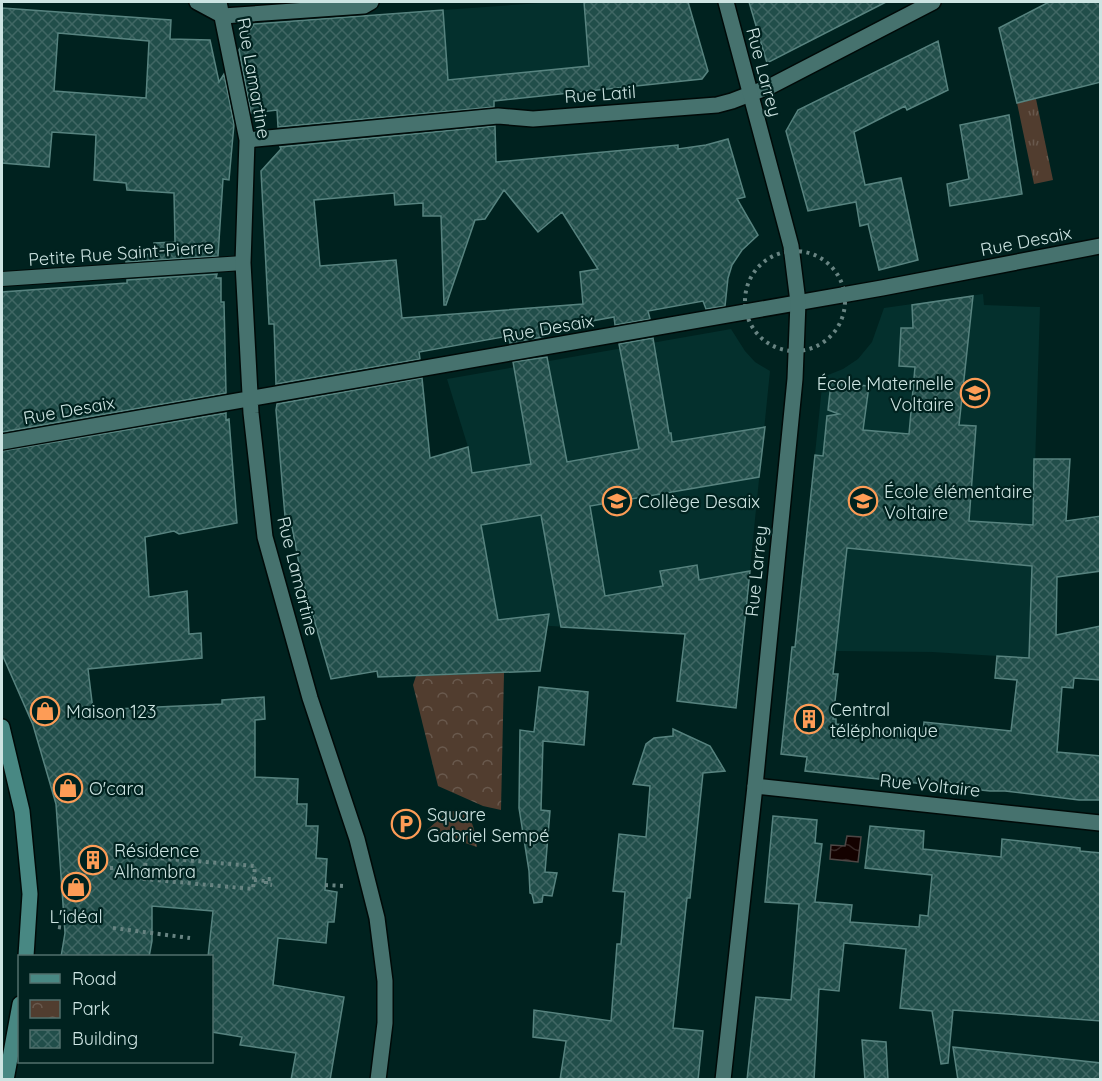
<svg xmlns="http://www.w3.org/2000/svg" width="1102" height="1081" viewBox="0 0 1102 1081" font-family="Quicksand,sans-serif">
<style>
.built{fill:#04302d}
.grass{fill:url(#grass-tufts)}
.park{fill:url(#park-crowns)}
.water{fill:url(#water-waves);stroke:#4c4644;stroke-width:1.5}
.building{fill:url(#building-cross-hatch);stroke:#57837f;stroke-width:1.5;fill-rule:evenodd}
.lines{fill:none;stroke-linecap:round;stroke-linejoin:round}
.service-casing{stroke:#000a08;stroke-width:16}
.minor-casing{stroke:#000a08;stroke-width:18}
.tertiary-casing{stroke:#000a08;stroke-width:18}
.secondary-casing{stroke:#000a08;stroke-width:18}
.path{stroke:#688482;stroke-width:4;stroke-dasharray:3 4.5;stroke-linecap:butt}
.service{stroke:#46726e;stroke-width:14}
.minor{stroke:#46726e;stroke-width:15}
.tertiary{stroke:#46726e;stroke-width:15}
.secondary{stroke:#488883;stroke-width:15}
.labels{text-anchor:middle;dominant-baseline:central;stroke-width:4.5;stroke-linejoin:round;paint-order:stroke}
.street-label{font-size:18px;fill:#cde4e2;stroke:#00221f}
.poi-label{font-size:18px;fill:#cde4e2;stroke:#00221f;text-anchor:start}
</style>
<defs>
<pattern id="grass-tufts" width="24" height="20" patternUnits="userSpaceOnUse" patternTransform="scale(1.5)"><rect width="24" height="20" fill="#513d2f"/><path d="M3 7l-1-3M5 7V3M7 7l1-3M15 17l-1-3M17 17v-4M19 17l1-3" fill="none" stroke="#69594d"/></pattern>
<pattern id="park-crowns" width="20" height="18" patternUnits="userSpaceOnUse" patternTransform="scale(1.5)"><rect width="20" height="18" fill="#513d2f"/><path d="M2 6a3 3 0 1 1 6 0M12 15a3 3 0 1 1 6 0" fill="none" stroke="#69594d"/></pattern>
<pattern id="water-waves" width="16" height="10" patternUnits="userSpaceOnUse" patternTransform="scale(1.5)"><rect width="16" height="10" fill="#140200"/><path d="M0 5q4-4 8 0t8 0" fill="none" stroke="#352725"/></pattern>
<pattern id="building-cross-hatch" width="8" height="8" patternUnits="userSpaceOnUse" patternTransform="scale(1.5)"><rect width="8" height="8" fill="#214e4a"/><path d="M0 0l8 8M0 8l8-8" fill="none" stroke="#406764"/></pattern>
</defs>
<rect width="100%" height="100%" fill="#00221f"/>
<path class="built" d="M555,2H688L708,71L702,79L412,110L373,35L372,15Z
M983,294L984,305L1040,307L1029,658L932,652L835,651L795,647L823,377L843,369L858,359L872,342L884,308Z
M731,329L745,351L755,362L770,371L743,638L535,625L507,628L505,619L498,620L468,447L447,379Z"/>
<path class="grass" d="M1036,99L1053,180L1034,184L1017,103Z
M460,810C474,818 475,832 477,847L427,830L447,812Z"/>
<path class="park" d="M504,673L501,810L483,806L438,786L413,685L416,676Z"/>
<path class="water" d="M847,836L861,837L858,862L830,859L831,845L845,846Z"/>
<path class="building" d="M584,2H688L708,71L702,79L494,101V107L278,127L277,110L251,113L239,50L254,24L443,10L448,80L589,66Z
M749,2H886L767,63Z
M1049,2H1101V82L1017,103L999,28Z
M2,8L171,20L170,39L210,40L219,82L224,74L234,124L229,180L223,179L218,256L126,262L125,256L155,254L154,243L175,242L174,193L127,190L126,183L94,180L96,135L52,132L49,167L2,163ZM58,33L149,41L146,98L54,91Z
M938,41L948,90L907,110L905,106L854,132L865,185L901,178L918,260L879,270L868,224L860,226L856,202L808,211L786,131L798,110Z
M1009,115L1022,194L950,206L947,184L969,179L960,125Z
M495,126L496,162L678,145V149L706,145L728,139L745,197L737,199L758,235L742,250L732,265L728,278L725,306L706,309L703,301L648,311L650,319L615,325L614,317L542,330L543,337L510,343L508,336L419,352L420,359L276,384L274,324H269L261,171L281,149L280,147ZM504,190L538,232L562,212L598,269L580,272L583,304L402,318L396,260L320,266L314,200L394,193L395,205L423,203V216H441L444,305H446L475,220L485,219Z
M217,274L216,278H221V302H224L226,393L2,432V292L127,283V280Z
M973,296L959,425L976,426L969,521L1033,525L1034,459H1070L1066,521L1101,516V571L1057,577L1056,635L1101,626V680L1074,678L1073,688L1062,687L1057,752L1101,756V800H1079L1005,791H990L805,771L807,757L781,754L792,647H795L815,455L823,456L827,416L839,414L828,410L831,383L869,386L863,430L909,434L915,367L899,366L901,328H913L912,305ZM847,548L1032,566L1029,658L997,656L995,678L1017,680L1011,731L924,722L923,732L836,724V719H833L838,674H833Z
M653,338L669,433H671L672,442L765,427L759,477L590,506L605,596L663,586L660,571L697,565L699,580L750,571L736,708L677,701L685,634L561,627L541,515L481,525L498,620L549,614L540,671L378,677L377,671L331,679L301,574L292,527L286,528L276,410L277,404L422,378L430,458L468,447L472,473L531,464L513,362L547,357L567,462L639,449L619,344Z
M226,413V420L229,419L237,523L179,534L174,531L145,537L149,597L187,591L189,634L201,633L202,658L88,669L93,710L222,704V700L264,697L265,719L255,720V777L298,779L297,804H307L306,826H318L316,858L327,859L325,890L337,892L334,922H328L326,943L278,938L273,985L344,997L330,1080H291L296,1053L240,1045L242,1037L212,1032V957H208L213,911L152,906V941L149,957H61L65,933L56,804L33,725L2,654V451Z
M539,687L588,692L584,745L543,741L541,810L550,811L545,872L557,873L552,896L543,895L542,902L534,903L532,894L530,893L529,871L519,808L520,730L534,732Z
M673,729L710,746L725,771L703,773L690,898H687L673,1028L703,1031L698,1080H560L566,1041L533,1037L534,1010L611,1021L617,944H621L625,892L613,891L619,834L646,837L650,786L633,784L646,744L654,738L673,736Z
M773,816L817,820L815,843L822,844L815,902L852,905L850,922L919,927L920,915L928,916L932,875L865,868L870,826L924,831L923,849L1001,857L1002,839L1080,848V851L1101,853V1021L953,1010L948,1063L941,1064L932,1011L900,1008L906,949L844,943L839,991L819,989L814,1080H747L756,997L791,1000L799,904L765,902Z
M862,1040L886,1042L888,1080H865Z
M953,1047L1101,1063V1080H958Z"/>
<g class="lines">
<g class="service-casing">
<path id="service" d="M2,279L243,263"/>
</g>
<g class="minor-casing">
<path id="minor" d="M197,2L223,16L364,6L371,2
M219,2L247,140L243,263L251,413L265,537L310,698L357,839L377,918L385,981V1023L378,1080
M247,140L498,116L533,119L717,105L732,101L771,86L933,2
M2,442L882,288L1100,246
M755,786L1100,823"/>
</g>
<g class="tertiary-casing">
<path id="tertiary" d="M723,1080L755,786L795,379L798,302L791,246L726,2"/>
</g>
<g class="secondary-casing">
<path id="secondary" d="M2,727L22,811L30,894L26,956
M6,1080L20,1004"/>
</g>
<path class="path" d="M745 301a50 50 0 1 1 100 0a50 50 0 1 1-100 0Z
M146,857L255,866L253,889L144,879Z
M110,868L144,869
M254,880L266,881L267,879H272
M266,881V884L272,885
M325,885L345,886
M58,927L65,928
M113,928L190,938"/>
<use href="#service" class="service"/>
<use href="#minor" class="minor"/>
<use href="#tertiary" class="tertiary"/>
<use href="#secondary" class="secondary"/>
</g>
<defs>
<g id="school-ring" transform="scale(1.5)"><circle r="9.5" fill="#00221f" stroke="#fd9c56" stroke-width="1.5"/><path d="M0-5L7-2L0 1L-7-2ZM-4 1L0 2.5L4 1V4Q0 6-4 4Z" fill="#fd9c56"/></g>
<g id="shop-ring" transform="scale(1.5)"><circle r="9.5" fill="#00221f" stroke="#fd9c56" stroke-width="1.5"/><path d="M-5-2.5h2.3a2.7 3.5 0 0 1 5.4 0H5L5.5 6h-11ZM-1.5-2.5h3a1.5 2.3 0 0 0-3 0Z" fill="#fd9c56"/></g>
<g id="building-ring" transform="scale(1.5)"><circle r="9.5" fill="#00221f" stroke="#fd9c56" stroke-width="1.5"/><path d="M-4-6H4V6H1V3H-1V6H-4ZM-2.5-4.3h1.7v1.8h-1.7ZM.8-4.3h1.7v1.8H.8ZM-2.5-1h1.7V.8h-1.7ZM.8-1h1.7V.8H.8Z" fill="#fd9c56"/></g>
<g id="parking-ring" transform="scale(1.5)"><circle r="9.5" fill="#00221f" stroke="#fd9c56" stroke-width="1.5"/><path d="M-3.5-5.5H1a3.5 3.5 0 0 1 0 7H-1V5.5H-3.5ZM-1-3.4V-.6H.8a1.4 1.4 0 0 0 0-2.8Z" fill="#fd9c56"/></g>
</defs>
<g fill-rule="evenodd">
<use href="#school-ring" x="975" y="393"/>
<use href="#school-ring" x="617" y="501"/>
<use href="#school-ring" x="863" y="501"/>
<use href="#shop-ring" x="45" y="711"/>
<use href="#building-ring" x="809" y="719"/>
<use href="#shop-ring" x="68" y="788"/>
<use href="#parking-ring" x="406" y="824"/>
<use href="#building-ring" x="93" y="860"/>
<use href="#shop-ring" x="76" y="887"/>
</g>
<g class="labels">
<g class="street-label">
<text transform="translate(764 72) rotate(75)">Rue Larrey</text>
<text transform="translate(254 78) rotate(80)">Rue Lamartine</text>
<text transform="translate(600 94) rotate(-4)">Rue Latil</text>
<text transform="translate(1026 241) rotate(-11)">Rue Desaix</text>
<text transform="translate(121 253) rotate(-4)">Petite Rue Saint-Pierre</text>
<text transform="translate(548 328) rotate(-10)">Rue Desaix</text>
<text transform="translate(69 410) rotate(-10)">Rue Desaix</text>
<text transform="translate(756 571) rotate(-84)">Rue Larrey</text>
<text transform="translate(298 576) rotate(76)">Rue Lamartine</text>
<text transform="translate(930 785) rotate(6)">Rue Voltaire</text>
</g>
<g class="poi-label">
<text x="954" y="383" text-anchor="end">École Maternelle<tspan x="954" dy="21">Voltaire</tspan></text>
<text x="884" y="491">École élémentaire<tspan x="884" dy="21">Voltaire</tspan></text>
<text x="638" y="501">Collège Desaix</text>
<text x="830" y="709">Central<tspan x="830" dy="21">téléphonique</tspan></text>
<text x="66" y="711">Maison 123</text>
<text x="89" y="788">O'cara</text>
<text x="427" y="814">Square<tspan x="427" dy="21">Gabriel Sempé</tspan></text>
<text x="114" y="850">Résidence<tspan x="114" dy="21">Alhambra</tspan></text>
<text x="76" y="916" text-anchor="middle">L'idéal</text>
</g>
</g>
<rect width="1102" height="1081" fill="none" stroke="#cde4e2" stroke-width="6"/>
<rect x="18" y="955" width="195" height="108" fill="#00221f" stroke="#52706d" stroke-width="1.5"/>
<rect x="30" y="974" width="30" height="9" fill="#488883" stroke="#52706d" stroke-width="1.5"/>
<text x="72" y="985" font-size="18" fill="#cde4e2">Road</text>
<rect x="30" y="1000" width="30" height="18" fill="url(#park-crowns)" stroke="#52706d" stroke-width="1.5"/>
<text x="72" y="1015" font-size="18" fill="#cde4e2">Park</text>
<rect x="30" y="1030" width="30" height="18" fill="url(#building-cross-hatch)" stroke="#52706d" stroke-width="1.5"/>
<text x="72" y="1045" font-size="18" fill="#cde4e2">Building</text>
</svg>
